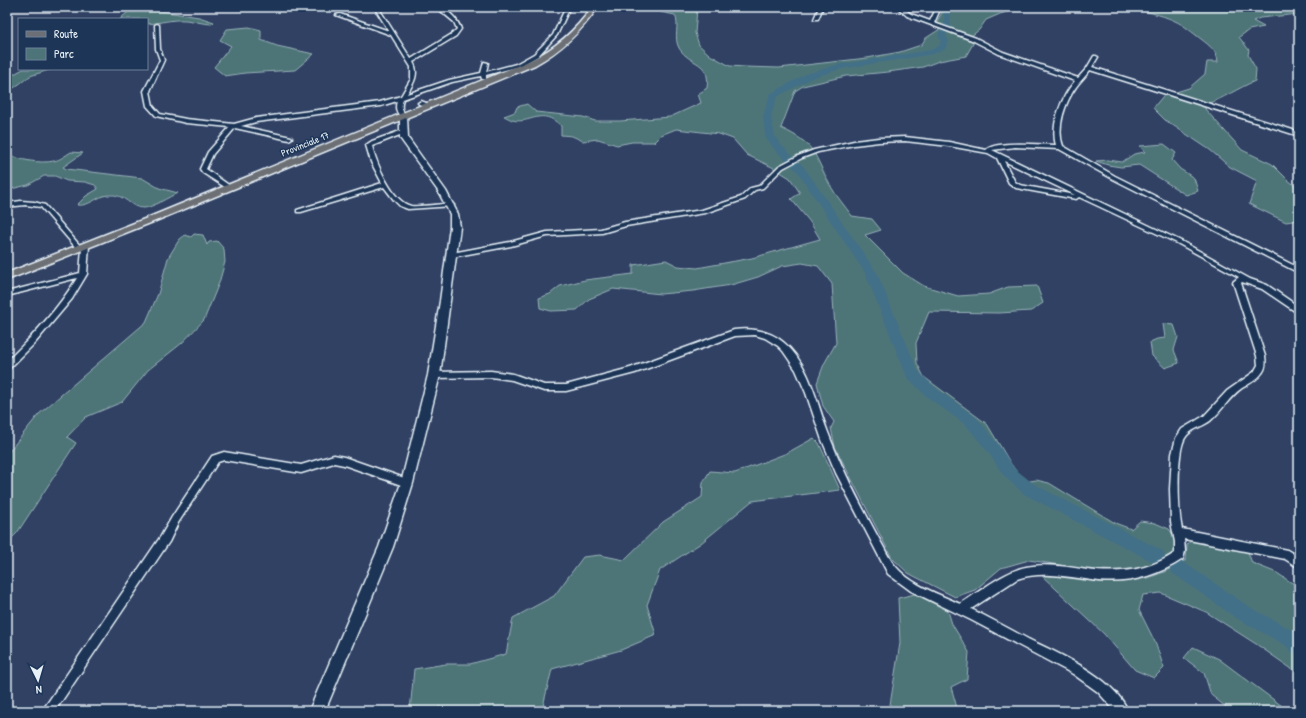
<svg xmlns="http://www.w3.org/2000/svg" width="1306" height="718" viewBox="0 0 1306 718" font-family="'Patrick Hand',sans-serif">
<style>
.green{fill:#4d7478;stroke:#9ab2b8}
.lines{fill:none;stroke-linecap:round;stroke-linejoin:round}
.river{fill:#436f88;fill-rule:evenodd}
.street-casing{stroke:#e8f1f8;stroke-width:3}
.secondary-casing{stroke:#e8f1f8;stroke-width:3}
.primary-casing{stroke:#e8f1f8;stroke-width:3}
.street{fill:#1d3557;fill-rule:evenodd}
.secondary{fill:#1d3557;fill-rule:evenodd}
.primary{fill:#6c6f75;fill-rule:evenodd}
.labels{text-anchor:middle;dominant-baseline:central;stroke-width:3;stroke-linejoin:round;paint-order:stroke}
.far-street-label{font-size:10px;fill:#e8f1f8;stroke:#1d3557}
</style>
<rect width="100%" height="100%" fill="#304164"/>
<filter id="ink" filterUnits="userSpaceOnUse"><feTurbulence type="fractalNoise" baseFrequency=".025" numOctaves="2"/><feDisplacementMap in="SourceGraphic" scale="8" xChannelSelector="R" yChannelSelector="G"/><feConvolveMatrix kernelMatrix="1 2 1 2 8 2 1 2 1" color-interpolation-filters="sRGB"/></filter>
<g filter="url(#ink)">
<path class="green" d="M128,7H155L160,11L199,17L214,22L212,24C203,24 195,21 186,20C172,19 160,23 147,24V19H120L129,11Z
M660,7H702L697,9L695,33L699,45L710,55L730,66L745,67L779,68L867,58L900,52L921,45L926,38L940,29L974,42L966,56L939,61L923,67L888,72L846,76L803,86L795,91L781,128C817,145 813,153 830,185C836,196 845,206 852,216L872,219L881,230L865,235L903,273L924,286L958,296L989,294L1008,287L1037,286L1043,303L1031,311L999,313L929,312L916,343L917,363L924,377L987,424L1011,464L1024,482L1036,480L1049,483L1115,523L1131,529L1140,521L1155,523L1169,529L1175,537L1177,546L1175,553L1170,558L1142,570L1098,573L1077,568L1029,560L1001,568L975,590L955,597L908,573L892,558L835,447L831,428L834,422L823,406L817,383L824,364L836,343L832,284L818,266L802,263L782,266L758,277L731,285L693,291L661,294L613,289L589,299L577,310L551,311L540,308L539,298L550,294L560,286L585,280L633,274V265L666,260L678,266L697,268L752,258L820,239L810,222L791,199L800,193L790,178L772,167L747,155L733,139L719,134L676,129L661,135L654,142H632L617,145L598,139L583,141L572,136L561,135V126C541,106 531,125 512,120C510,119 506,117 504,116L515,112L517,107L527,104L536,112L583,117L595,121H620L670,117L701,103L698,94L707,88C711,60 690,66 679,48C673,37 680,26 675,15L660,12Z
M945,7H1048L1018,9L1000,14L986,20L979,30L971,36L936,23Z
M1078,7H1299V14L1260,18L1253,21L1264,27L1249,30L1239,37L1249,50L1248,55L1256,69L1255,81C1238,88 1223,99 1206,104L1205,109L1242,150L1272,164L1287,179L1299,189V220L1286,222L1249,204L1257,181L1230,167L1210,150L1165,120L1153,108L1163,96L1189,88L1205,74L1207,62H1218C1217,51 1210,46 1201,39C1193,33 1184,25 1175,21C1145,7 1110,8 1078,7Z
M249,27L261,30V40L277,46L314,54L295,70L245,73L225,76L214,67L231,46L220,40L227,29Z
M23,69H52L30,76L7,93V78Z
M1164,144L1176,153L1172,160L1180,169L1194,178L1198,191L1186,195L1139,165L1121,167L1108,165L1096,161L1108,160L1122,162L1134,154L1145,152L1140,146Z
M71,152L83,153L63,167L66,169L142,178L159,188L178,193C170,196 152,208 144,208C130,209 126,193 108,195C97,196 89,207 77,205L86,196L98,189L95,185L85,182L67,181L55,176H44L28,185L7,190V154C19,160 40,164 54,161C60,160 66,155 71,152Z
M194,234L203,235L207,245L209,242L217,241L224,249L225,262L219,283L204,320L182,343L148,370L122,402L86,417L67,437L76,443L17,533L7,543V454L39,414L146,322L158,294L168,258L179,240L185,235L191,237Z
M1163,324L1174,325L1178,337L1174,350L1179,363L1165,368L1152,356L1150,342L1157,339L1165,338Z
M814,438L819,443L840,490L752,501L701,543L660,570L647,605L656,635L621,650L552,669L543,706L530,711H446L439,706V711H410L414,669L446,664H470L506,654L513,618L554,596L583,557L600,555L624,560L663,522L702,497L703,482L710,471L735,473L787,453Z
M1193,538L1248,552L1252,563L1277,573L1292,583L1299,584V674L1256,644L1206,612L1161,593L1143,595L1139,610L1155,642L1164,668L1154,678L1135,670L1104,634L1040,574L1078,575L1100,582L1122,581L1148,578L1164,572L1186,560L1187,545Z
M915,594L948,611L952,624L969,652L967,679L951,687L958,711H889L900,643L898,598Z
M1193,647L1219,659L1282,706L1278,711H1231L1211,695L1204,673L1184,658Z"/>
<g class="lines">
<path class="river" d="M948,7H955L950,12L951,27L947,29L946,36L949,41L945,49L933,54L841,69L812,78L777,97L771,116L775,136L781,145L804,167L877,273L918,371L937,389L976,417L998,444L1014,468L1034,484L1163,551L1165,556L1163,561L1157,563L1151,561L1024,494L1004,476L988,452L966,425L927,397L907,377L865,273L797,171L774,149L765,136L763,116L770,94L806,74L837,65L931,50L939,46L941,41L938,36L941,28H944V12Z
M1177,559L1183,562L1248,606L1297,633L1299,634V656L1293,653L1285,645L1236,618L1171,572L1169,567L1171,562Z"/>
<g class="street-casing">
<path id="street" d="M374,7H378L411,59L452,34L457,29L454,22L436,7C447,7 458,20 461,29L456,36L413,62C420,74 413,84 407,94L449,80L481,73L484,62L488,63L486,72L516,64L534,54L553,35L566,7H570L557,35L538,56L520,66L486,75V79H482L481,76L452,82L403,99C401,106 401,110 406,116L405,117H401C396,112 395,108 397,101L381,106L256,122L241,126L291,137L292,138L289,140L235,128L213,154L206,169L230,186L231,187L228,189L203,173L200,169L208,152L230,127L186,123L156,116L147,106L144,91L160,60L156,49L155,25L157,24L159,25L160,49L164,60L150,91L153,106L160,114L186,119L234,124L256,118L380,102L401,96L411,79V67L391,35L336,15L340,14L389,31Z
M819,7H823L818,19H814Z
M897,7H902L911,14L930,21L937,7H941L934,23L976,38L1003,52L1078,78L1087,68L1094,56H1096L1098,57L1092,67L1299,132V136L1090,70C1086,76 1080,81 1076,87C1065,102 1056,128 1063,146L1115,176L1299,268V273L1111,178L1059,149L1015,147L992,150L1181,241L1250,279L1267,285L1299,307V314L1262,289L1242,282L1241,283L1265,356C1266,363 1266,368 1262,373C1257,380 1249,384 1242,388C1229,397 1222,411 1210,421C1202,427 1190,429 1185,438C1176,452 1178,513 1182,529L1287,550L1299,557V568L1285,559L1184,539L1185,551L1183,559C1157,576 1129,584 1099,581C1071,578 1044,570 1017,579L971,609C990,618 1009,629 1028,639C1059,654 1114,677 1128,711H1115L1098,692L1073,674L971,620L911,591L888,574L836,473L822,440L806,393L796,370L783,351L778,346L765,338L755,335L735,336L635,373L566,391H544L512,380L491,377L434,378L431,377L430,375L431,373L434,372L491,371L513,374L544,385H566L630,368L734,330C751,328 769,330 783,342C809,363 816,400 827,430C841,467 859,502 878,537C884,547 889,560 897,568C913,586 939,594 960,604C979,592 1005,571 1026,567C1047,563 1067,567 1087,570C1119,574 1148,571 1175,553V542L1171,522L1170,489L1172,454L1176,438L1182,429L1204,416L1227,391L1254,372L1258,365L1257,356L1233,282L1239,277L1177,243L1079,197L1076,199L1016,188L1009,183L997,158L988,153L949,146L905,141L879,142L854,145L818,152L802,158L783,168L763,188L755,190L745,199L705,213L626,226L602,233L547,236L511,246L452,257L449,255L452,253L510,242L547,232L601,229L625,222L702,210L741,197L751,188L759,186L779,166L798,156L814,150L854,141L879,138L905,137L949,142L986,150C995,140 1043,145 1056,145C1050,125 1062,96 1075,81L999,54L972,40L907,16ZM1004,161L1075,195L1020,185L1015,182Z
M421,101L431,105L432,106L429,108L419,104L418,103Z
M403,130L405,131V133L372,146C376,162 392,202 411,206C418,207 442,204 451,203L454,205L453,206L408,209L400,206L394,200L384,187L301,212H297V210L382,183L371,162L366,145L372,141Z
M21,201L34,202L45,205L82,248L84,244L86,243L89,245L87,274L72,299L35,343L10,368L7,369V361C33,336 58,309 77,278L7,296V292L80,273L82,248L79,250L77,249L41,207L25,205L7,207V203Z
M224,452L301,465L334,455L344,457L410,480L412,483L410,486L407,487L344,465L334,463L301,473L224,460L218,462L178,523L169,542L55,711H42L161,536L172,517L212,456Z"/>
</g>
<g class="secondary-casing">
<path id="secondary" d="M400,114H403L407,116L408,138L446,191L458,214L460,227L440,375L413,483L393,547L325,711H309L379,547L401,483L428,375L440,301L450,227V214L438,191L400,138Z"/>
</g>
<g class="primary-casing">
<path id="primary" d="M592,7H598C581,32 562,50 535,65L153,222L7,280V273L147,218L529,61C556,48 575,31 592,7Z"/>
</g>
<use href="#street" class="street"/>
<use href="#secondary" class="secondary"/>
<use href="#primary" class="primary"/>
</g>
</g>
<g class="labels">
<g class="far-street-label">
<text transform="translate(305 144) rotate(-22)">Provinciale 17</text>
</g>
</g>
<rect width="1306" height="718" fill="none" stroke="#1d3557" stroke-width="24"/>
<rect x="12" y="12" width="1282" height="694" fill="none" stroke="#e8f1f8" stroke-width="1.5" filter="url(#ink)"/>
<rect x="18" y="18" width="130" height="52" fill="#1d3557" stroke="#6e8097"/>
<rect x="26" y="31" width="20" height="6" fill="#6c6f75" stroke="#6e8097"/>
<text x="54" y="38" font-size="12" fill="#e8f1f8">Route</text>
<rect x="26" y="48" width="20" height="12" fill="#4d7478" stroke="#6e8097"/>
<text x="54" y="58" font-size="12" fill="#e8f1f8">Parc</text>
<g transform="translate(38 680) rotate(175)" stroke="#1d3557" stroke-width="3" paint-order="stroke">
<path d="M0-3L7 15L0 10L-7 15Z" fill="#e8f1f8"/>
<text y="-6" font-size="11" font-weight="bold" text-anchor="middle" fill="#e8f1f8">N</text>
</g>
</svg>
